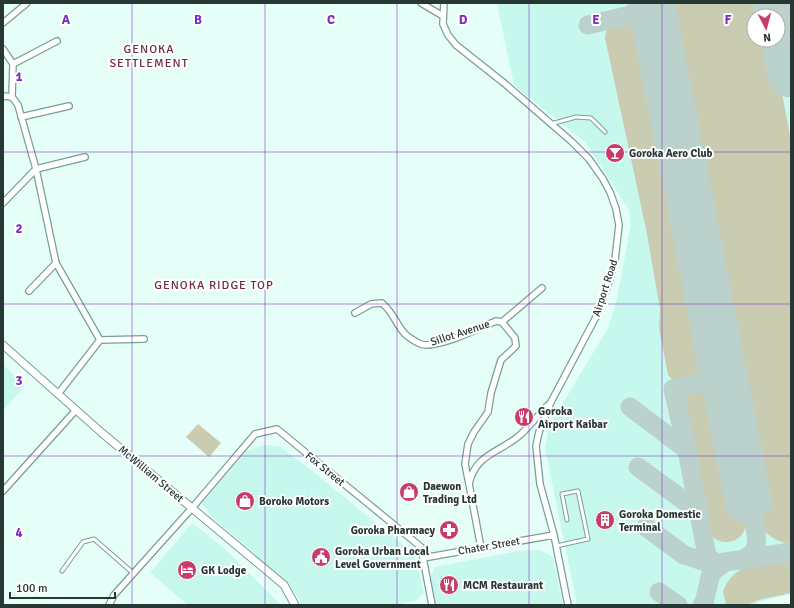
<svg xmlns="http://www.w3.org/2000/svg" width="794" height="608" viewBox="0 0 794 608" font-family="Signika,sans-serif">
<style>
.built{fill:#c6f8ee;fill-rule:evenodd}
.green{fill:#caccb1}
.lines{fill:none;stroke-linecap:round;stroke-linejoin:round}
.taxiway{stroke:#bbd1cc;stroke-width:19}
.runway{stroke:#bbd1cc;stroke-width:47}
.service-casing{stroke:#799f97;stroke-width:5}
.minor-casing{stroke:#799f97;stroke-width:8}
.tertiary-casing{stroke:#799f97;stroke-width:9}
.service{stroke:#fff;stroke-width:3}
.minor{stroke:#fff;stroke-width:5.5}
.tertiary{stroke:#fff;stroke-width:7}
.grid{fill:none;stroke:#7b2cbf;stroke-width:1;stroke-opacity:0.55}
.labels{text-anchor:middle;dominant-baseline:central;stroke-width:4;stroke-linejoin:round;paint-order:stroke}
.poi-label{font-size:11px;font-weight:bold;fill:#273734;stroke:#fff;text-anchor:start}
.street-label{font-size:11px;fill:#273734;stroke:#fff}
.neighbourhood-label{font-size:12px;letter-spacing:1px;fill:#702b3e;stroke:#fff}
.grid-label{font-size:13px;text-anchor:middle;font-weight:bold;fill:#7b2cbf;stroke:#fff;stroke-width:4;stroke-linejoin:round;paint-order:stroke}
</style>
<rect width="100%" height="100%" fill="#e6fef8"/>
<path class="built" d="M497,3H791V594L761,601L754,605H577L545,448L549,426L608,328L616,303L631,224L629,210L585,142L514,85ZM754,16H778V40H754Z
M3,365L25,385L3,411Z
M264,445L279,446L310,469L414,554L424,593L415,601L395,605H301L299,599L289,584L211,516L202,503L247,451Z
M192,523L223,547L281,605H188L150,573Z
M540,550L553,557L563,605H435L430,578L435,567L518,551Z"/>
<path class="green" d="M662,3H764L767,16H754V40H772L791,141V544C779,543 767,536 761,526Z
M630,23L639,24L646,28L713,358L712,366L707,373L682,380H673L668,375L659,328L660,309L646,229L605,38L606,32L608,28Z
M708,385H717L720,390L746,522C746,543 718,550 709,531L679,393L682,391Z
M198,424L221,443L209,457L186,437Z
M791,560V593L759,600L747,605H726L723,591C727,583 731,575 739,571C750,564 777,562 791,560Z"/>
<g class="lines">
<path class="taxiway" d="M588,25L652,10
M630,407L687,450L704,540L707,555L716,565
M687,450L673,389L725,376
M638,467L698,511
M646,527L684,555L712,564L791,552
M741,561C745,558 751,555 754,551C761,540 751,512 748,500
M659,592L678,605
M702,605L704,603L711,573L724,563"/>
<path class="runway" d="M651,3L748,500
M777,3L791,74"/>
<g class="service-casing">
<path id="service" d="M551,124L576,117L591,118L605,132
M556,546L588,539L578,491L562,494L567,520
M62,571L83,542L94,539L133,573"/>
</g>
<g class="minor-casing">
<path id="minor" d="M421,3L443,16
M444,3L443,24L448,35L456,45L504,83L571,141L589,159L603,179L610,192L616,209L619,225L615,260L610,278L597,315L551,402L539,432L536,446L540,484L554,535L568,605
M3,23L26,4
M3,49L13,64L12,97
M13,64L57,41
M3,96L12,97L18,105L36,169L56,263L100,340L58,394
M21,117L69,106
M3,203L36,169L85,157
M29,291L56,263
M355,313L371,304L382,303C394,313 396,325 406,335C410,338 420,345 425,345C446,345 477,329 496,321L502,322L515,338L516,346L501,360L491,393L488,412L474,432L468,444L465,464L469,484
M502,322L542,288
M100,340L144,339
M3,491L76,410
M481,548L469,484C475,454 501,452 520,435C530,426 538,415 548,405
M423,558L554,535
M109,605L114,595L192,508L255,434L277,429L421,547L432,605"/>
</g>
<g class="tertiary-casing">
<path id="tertiary" d="M3,345L102,433L284,585L295,605"/>
</g>
<use href="#service" class="service"/>
<use href="#minor" class="minor"/>
<use href="#tertiary" class="tertiary"/>
</g>
<path class="grid" d="M132,3V605M265,3V605M397,3V605M529,3V605M662,3V605M3,152H791M3,304H791M3,456H791"/>
<defs>
<g id="bar-disc" transform="scale(1)"><circle r="9.5" fill="#c93b68" stroke="#fff"/><path d="M-6-5H6L.8 .8V4.5H3.5V6h-7V4.5H-.8V.8Z" fill="#fff"/></g>
<g id="restaurant-disc" transform="scale(1)"><circle r="9.5" fill="#c93b68" stroke="#fff"/><path d="M-5-6h1v4h1v-4h1v4h1v-4h1v5L-1.5 .5V6h-2V.5L-5-1ZM5-6V6H3V1.5H1.5Q1.5-4 5-6Z" fill="#fff"/></g>
<g id="shop-disc" transform="scale(1)"><circle r="9.5" fill="#c93b68" stroke="#fff"/><path d="M-5-2.5h2.3a2.7 3.5 0 0 1 5.4 0H5L5.5 6h-11ZM-1.5-2.5h3a1.5 2.3 0 0 0-3 0Z" fill="#fff"/></g>
<g id="building-disc" transform="scale(1)"><circle r="9.5" fill="#c93b68" stroke="#fff"/><path d="M-4-6H4V6H1V3H-1V6H-4ZM-2.5-4.3h1.7v1.8h-1.7ZM.8-4.3h1.7v1.8H.8ZM-2.5-1h1.7V.8h-1.7ZM.8-1h1.7V.8H.8Z" fill="#fff"/></g>
<g id="pharmacy-disc" transform="scale(1)"><circle r="9.5" fill="#c93b68" stroke="#fff"/><path d="M-2-6h4v4h4v4h-4v4h-4v-4h-4v-4h4Z" fill="#fff"/></g>
<g id="civic-disc" transform="scale(1)"><circle r="9.5" fill="#c93b68" stroke="#fff"/><path d="M-.6-6.5H3V-4.5H.6V-3L4-1V1h2V6H-6V1h2V-1L-.6-3ZM-1.2 2.5V6h2.4V2.5Z" fill="#fff"/></g>
<g id="hotel-disc" transform="scale(1)"><circle r="9.5" fill="#c93b68" stroke="#fff"/><path d="M-6-4.5h1.5V1H6V5H4.5V3h-9V5H-6ZM-4 0a1.8 1.8 0 1 1 3.6 0ZM.5 0V-2.5h3Q6-2.5 6 0Z" fill="#fff"/></g>
</defs>
<g fill-rule="evenodd">
<use href="#bar-disc" x="615" y="153"/>
<use href="#restaurant-disc" x="524" y="417"/>
<use href="#shop-disc" x="409" y="492"/>
<use href="#shop-disc" x="245" y="501"/>
<use href="#building-disc" x="605" y="520"/>
<use href="#pharmacy-disc" x="449" y="530"/>
<use href="#civic-disc" x="321" y="557"/>
<use href="#hotel-disc" x="187" y="570"/>
<use href="#restaurant-disc" x="449" y="585"/>
</g>
<g class="labels">
<g class="poi-label">
<text x="629" y="153">Goroka Aero Club</text>
<text x="538" y="411">Goroka<tspan x="538" dy="13">Airport Kaibar</tspan></text>
<text x="423" y="486">Daewon<tspan x="423" dy="13">Trading Ltd</tspan></text>
<text x="259" y="501">Boroko Motors</text>
<text x="619" y="514">Goroka Domestic<tspan x="619" dy="13">Terminal</tspan></text>
<text x="435" y="530" text-anchor="end">Goroka Pharmacy</text>
<text x="335" y="551">Goroka Urban Local<tspan x="335" dy="13">Level Government</tspan></text>
<text x="201" y="570">GK Lodge</text>
<text x="463" y="585">MCM Restaurant</text>
</g>
<g class="street-label">
<text transform="translate(605 288) rotate(-72)">Airport Road</text>
<text transform="translate(460 333) rotate(-18)">Sillot Avenue</text>
<text transform="translate(325 469) rotate(39)">Fox Street</text>
<text transform="translate(151 474) rotate(40)">McWilliam Street</text>
<text transform="translate(489 546) rotate(-10)">Chater Street</text>
</g>
<g class="neighbourhood-label">
<text x="149" y="49">GENOKA<tspan x="149" dy="14">SETTLEMENT</tspan></text>
<text x="214" y="285">GENOKA RIDGE TOP</text>
</g>
</g>
<g class="grid-label">
<text x="66" y="24">A</text>
<text x="198" y="24">B</text>
<text x="331" y="24">C</text>
<text x="463" y="24">D</text>
<text x="596" y="24">E</text>
<text x="728" y="24">F</text>
<text x="19" y="81">1</text>
<text x="19" y="233">2</text>
<text x="19" y="385">3</text>
<text x="19" y="537">4</text>
</g>
<rect width="794" height="608" fill="none" stroke="#273734" stroke-width="8"/>
<g transform="translate(766 28) rotate(174)"><circle r="19" fill="#ffffff" stroke="#a9afae"/>
<path d="M0-3L7 15L0 10L-7 15Z" fill="#c93b68"/>
<text y="-6" font-size="11" font-weight="bold" text-anchor="middle" fill="#273734">N</text>
</g>
<path d="M10 592v6h105v-6" fill="none" stroke="#273734" stroke-width="2"/>
<text x="16" y="592" font-size="12" fill="#273734" stroke="#ffffff" stroke-width="3" paint-order="stroke">100 m</text>
</svg>
